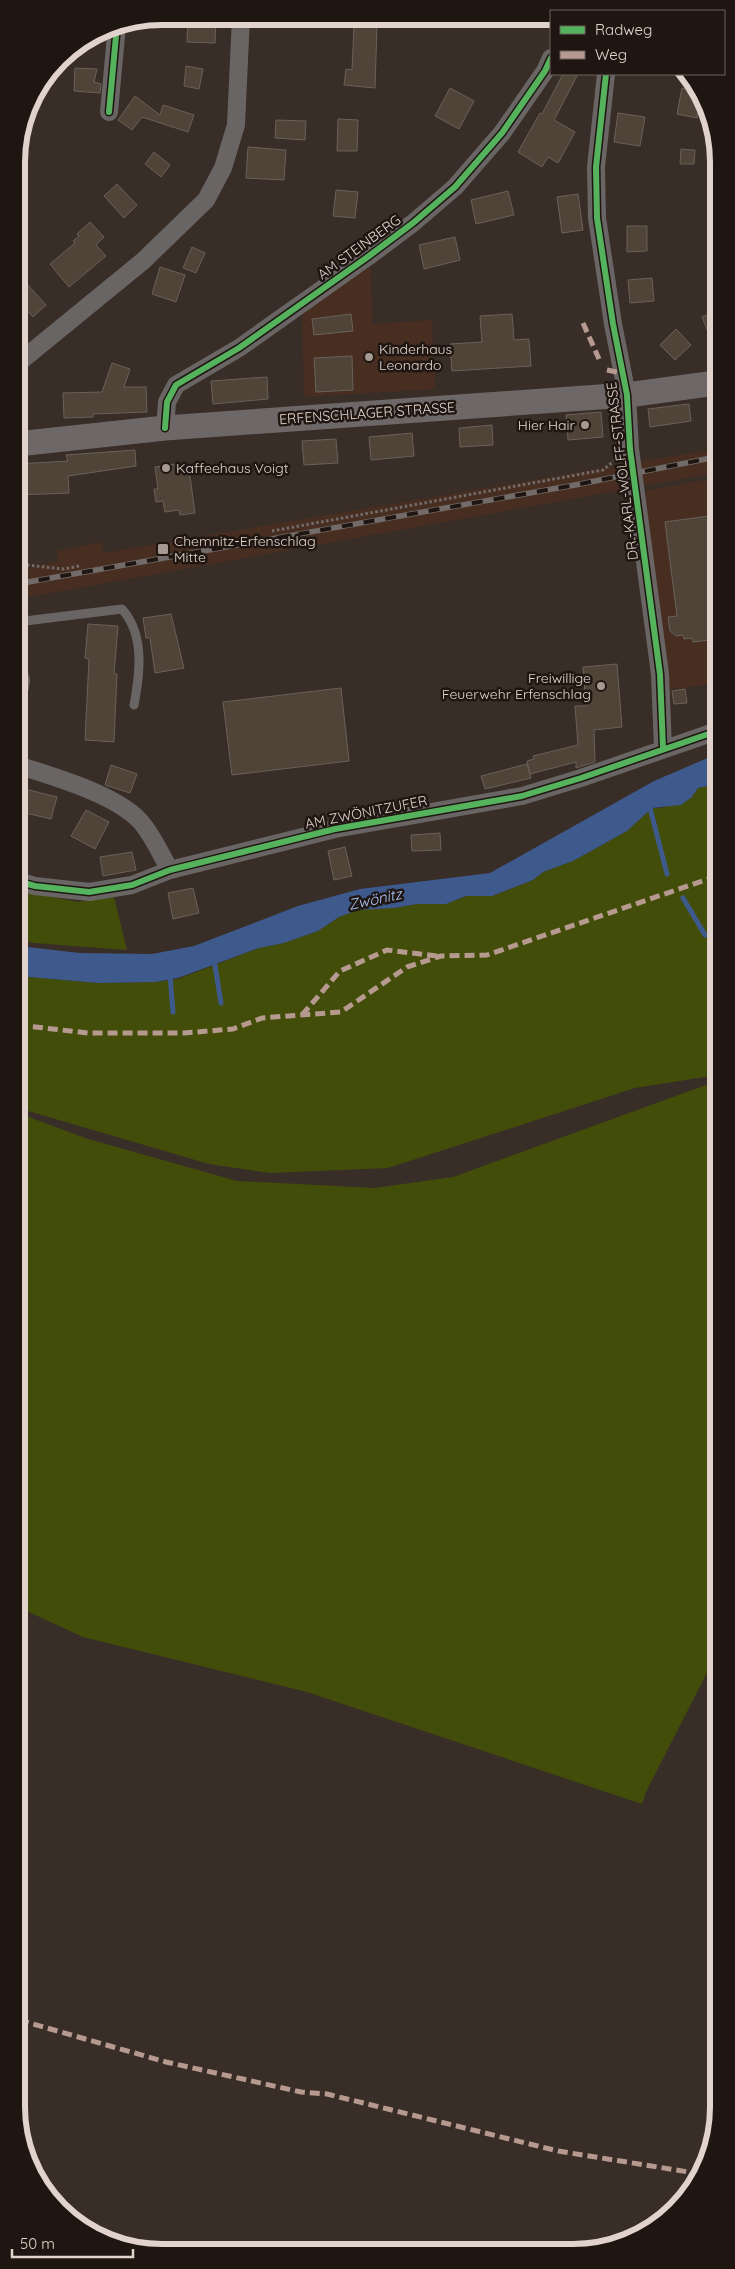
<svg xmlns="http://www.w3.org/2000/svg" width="735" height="2269" viewBox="0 0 735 2269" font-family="Quicksand,sans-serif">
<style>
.built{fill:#472e21}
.green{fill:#424d0a}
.water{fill:#3e5a8d}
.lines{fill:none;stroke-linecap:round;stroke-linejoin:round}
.stream{stroke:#3e5a8d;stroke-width:5}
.building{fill:#4f4437;stroke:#69615a}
.path{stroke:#716c6b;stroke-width:3;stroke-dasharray:2.5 2.5;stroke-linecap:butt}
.service{stroke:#696565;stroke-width:9}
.minor{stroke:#696565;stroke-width:18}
.secondary{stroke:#6d6767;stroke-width:25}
.rail-casing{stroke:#716b69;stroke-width:5.5}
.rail{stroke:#1f1611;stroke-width:4;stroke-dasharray:11;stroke-linecap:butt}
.quiet{stroke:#b69a8f;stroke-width:5;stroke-dasharray:10 5;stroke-linecap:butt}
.cycleway-casing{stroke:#1f1611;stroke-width:9}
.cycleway{stroke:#56b35d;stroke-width:6}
.poi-dot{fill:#a69992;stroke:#1f1611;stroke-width:2}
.labels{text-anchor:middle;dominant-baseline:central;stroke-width:5;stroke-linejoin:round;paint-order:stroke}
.street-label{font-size:14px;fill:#e1d3cc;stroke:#1f1611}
.poi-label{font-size:14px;fill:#e1d3cc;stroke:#1f1611;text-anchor:start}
.water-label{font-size:15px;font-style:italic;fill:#acc9fb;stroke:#1f1611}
.rim{fill:none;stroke:#e1d3cc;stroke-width:6}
</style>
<rect width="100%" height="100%" fill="#392d27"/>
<path class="built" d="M371,266L372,324L432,320L435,389L304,397L302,312Z
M710,450L716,473L17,599V570L58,561L57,551L102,542L104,553Z
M716,478L717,683L667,690L644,491Z"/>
<path class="green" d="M717,784V1075L635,1088L388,1168L270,1173L209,1164L18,1108V976L98,983L156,982L178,979L259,948L284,943L318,931L339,917L358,909L394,908L417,904H446L466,896H492L533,880L543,872L573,861L627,831L652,808H661L692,797L698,788Z
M17,890L78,902L114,897L127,950L34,943L18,939Z
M717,1081L718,1651L646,1792L642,1804L307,1692L83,1637L18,1607V1113L88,1139L237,1181L374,1188L453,1177Z"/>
<path class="water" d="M717,754V784L698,788L692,797L681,805L652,808L627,831L573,861L543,872L533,880L492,896H466L446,904H417L394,908L358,910L339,917L318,931L284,943L259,948L178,978L156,982L98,983L18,976V946L80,953L152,954L194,946L298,906L360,889L490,873L654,781Z"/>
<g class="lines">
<path class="stream" d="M649,804L667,874
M683,898L705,935
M214,959L221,1003
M170,975L173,1012"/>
</g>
<path class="building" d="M188,16L216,17L215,43L187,42Z
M354,25L377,26L375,88L344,85L346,69L352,70Z
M186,66L203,69L199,89L184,86Z
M75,68L97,69L94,82L101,84L100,93L74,91Z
M563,74H578L554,120L575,132L558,163L548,157L542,167L518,152L540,113L542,114Z
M450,88L474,101L459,129L435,116Z
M682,88L693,90L699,103L697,118L677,114Z
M135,96L160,115L163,105L194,115L188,132L142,117L132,130L118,120Z
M618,113L645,117L640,146L614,142Z
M338,119L358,120L357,151H337Z
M276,120L306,121L305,140L275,138Z
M248,147L286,150L284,180L246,178Z
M681,149L695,150L694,164H680Z
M154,152L170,165L161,177L145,164Z
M117,184L137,205L124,218L104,196Z
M336,190L358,192L355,218L333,216Z
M508,191L514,215L476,224L471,200Z
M578,194L583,230L562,233L557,197Z
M90,222L104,237L96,245L106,256L69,287L50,264L75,243L73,241L79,236L77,234Z
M627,226H647V251L627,252Z
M455,237L460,260L424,269L419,245Z
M192,247L205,253L196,273L183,268Z
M160,267L185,275L176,302L152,294Z
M652,278L654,301L630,303L628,280Z
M25,282L46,305L33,317L17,299V289Z
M716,311V351L702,317Z
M351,314L353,331L314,335L312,319Z
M512,314L514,340L529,339L531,366L452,371L450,344L482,342L480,316Z
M676,329L691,345L675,360L660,345Z
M352,356L353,390L316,392L314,358Z
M112,363L130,369L124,387H146L147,412L93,414V417L64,418L63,393L102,392Z
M267,377L268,399L213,404L211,381Z
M689,404L691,421L650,427L648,409Z
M601,412L603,437L568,440L566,415Z
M492,425L493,445L460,447L459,428Z
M412,433L414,456L371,460L369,437Z
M336,439L338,463L304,465L302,441Z
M135,450L136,466L68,476L69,493L17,495V464L68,461L66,455Z
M175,464L176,471L189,469L195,513L180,515L179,510L165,512L163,501L156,502L154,489H158L155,467Z
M716,515L717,639L693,642L692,638L684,639L683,635L676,636L670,631L668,617L677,616L665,522Z
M171,614L184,668L155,673L150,638H146L143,618Z
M88,624L118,626L114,674H117L114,742L85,740L89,659L85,658Z
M617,664L622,727L594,730L595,762L576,768V762L530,774L527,761L534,759L533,756L578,745L575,706H586L583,667Z
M341,688L349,761L232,775L223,702Z
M685,689L687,703L674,704L672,691Z
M527,764L531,778L485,789L481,776Z
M111,765L137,774L130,793L105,785Z
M17,787L57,797L51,819L17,811Z
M86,810L109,822L95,849L71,836Z
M440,833L441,850L412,851L411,835Z
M345,847L352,876L334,880L328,851Z
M132,852L136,870L103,876L100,857Z
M193,888L199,913L173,919L168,893Z"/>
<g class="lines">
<path class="path" d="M272,531L603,470L615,460
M17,564L64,569L79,566"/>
<path class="service" d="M17,622L122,609C145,635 140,673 134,705"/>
<path class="minor" d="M606,74L596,167L597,218L613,324L627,395L630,449L660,674L663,748
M109,112L117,25
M17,364L143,261L206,200L223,168L236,125L241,17
M165,428L167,402L176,385L239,348L369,256L413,223L455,187L502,133L545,71L551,58
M17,665L21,681L17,702
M17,765C52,776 115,794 140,821C152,834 161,855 170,870
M17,881L35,886L89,892L132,885L170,870L335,829L522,796L581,778L717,731"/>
<path class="secondary" d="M17,444L165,428L627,395L716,383"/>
<g class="rail-casing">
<path id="rail" d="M17,584L575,485L716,457"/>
</g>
<use href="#rail" class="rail"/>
<path class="quiet" d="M583,323L599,359
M607,370L622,373
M302,1015L340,971L387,950L437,956
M18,1025L88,1033H184L233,1029L262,1018L341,1012L407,967L441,956L487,955L717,876
M19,2020L166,2062L301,2092L327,2094L558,2151L701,2174"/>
<g class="cycleway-casing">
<path id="cycleway" d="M606,74L596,167L597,218L613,324L627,395L630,449L660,674L663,748
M109,112L117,25
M165,428L167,402L176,385L239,348L369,256L413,223L455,187L502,133L545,71L551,58
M17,881L35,886L89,892L132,885L170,870L335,829L522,796L581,778L717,731"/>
</g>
<use href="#cycleway" class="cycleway"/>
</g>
<g class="poi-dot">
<circle cx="369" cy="357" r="5"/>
<circle cx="585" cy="425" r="5"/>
<circle cx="166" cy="468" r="5"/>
<rect x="157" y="543" width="12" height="12" rx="2.5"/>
<circle cx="601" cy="686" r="5"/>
</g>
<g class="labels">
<g class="street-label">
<text transform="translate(359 247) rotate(-36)">AM STEINBERG</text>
<text transform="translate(367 413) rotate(-4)">ERFENSCHLAGER STRASSE</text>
<text transform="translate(622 471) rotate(-97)">DR.-KARL-WOLFF-STRASSE</text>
<text transform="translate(366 812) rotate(-11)">AM ZWÖNITZUFER</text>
</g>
<g class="poi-label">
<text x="379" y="349">Kinderhaus<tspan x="379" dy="16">Leonardo</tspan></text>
<text x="575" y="425" text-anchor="end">Hier Hair</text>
<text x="176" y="468">Kaffeehaus Voigt</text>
<text x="174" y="541">Chemnitz-Erfenschlag<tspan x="174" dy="16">Mitte</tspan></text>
<text x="591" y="678" text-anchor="end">Freiwillige<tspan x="591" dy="16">Feuerwehr Erfenschlag</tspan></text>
</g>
<g class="water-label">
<text transform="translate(375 899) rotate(-12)">Zwönitz</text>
</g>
</g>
<path d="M0 0H735V2269H0ZM162 25H573A137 137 0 0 1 710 162V2107A137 137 0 0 1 573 2244H162A137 137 0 0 1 25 2107V162A137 137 0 0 1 162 25Z" fill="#1f1611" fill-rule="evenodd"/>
<path class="rim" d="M162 25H573A137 137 0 0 1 710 162V2107A137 137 0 0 1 573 2244H162A137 137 0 0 1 25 2107V162A137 137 0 0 1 162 25Z"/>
<rect x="550" y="10" width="175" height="65" fill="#1f1611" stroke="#6d625c"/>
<rect x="560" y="26" width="25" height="8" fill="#56b35d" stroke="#6d625c"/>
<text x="595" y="35" font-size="15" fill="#e1d3cc">Radweg</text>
<rect x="560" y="51" width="25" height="8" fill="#b69a8f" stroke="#6d625c"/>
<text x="595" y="60" font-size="15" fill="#e1d3cc">Weg</text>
<path d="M12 2249v8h121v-8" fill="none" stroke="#e1d3cc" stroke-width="2.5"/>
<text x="20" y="2249" font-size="15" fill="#e1d3cc" stroke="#1f1611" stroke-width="4" paint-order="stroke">50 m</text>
</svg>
